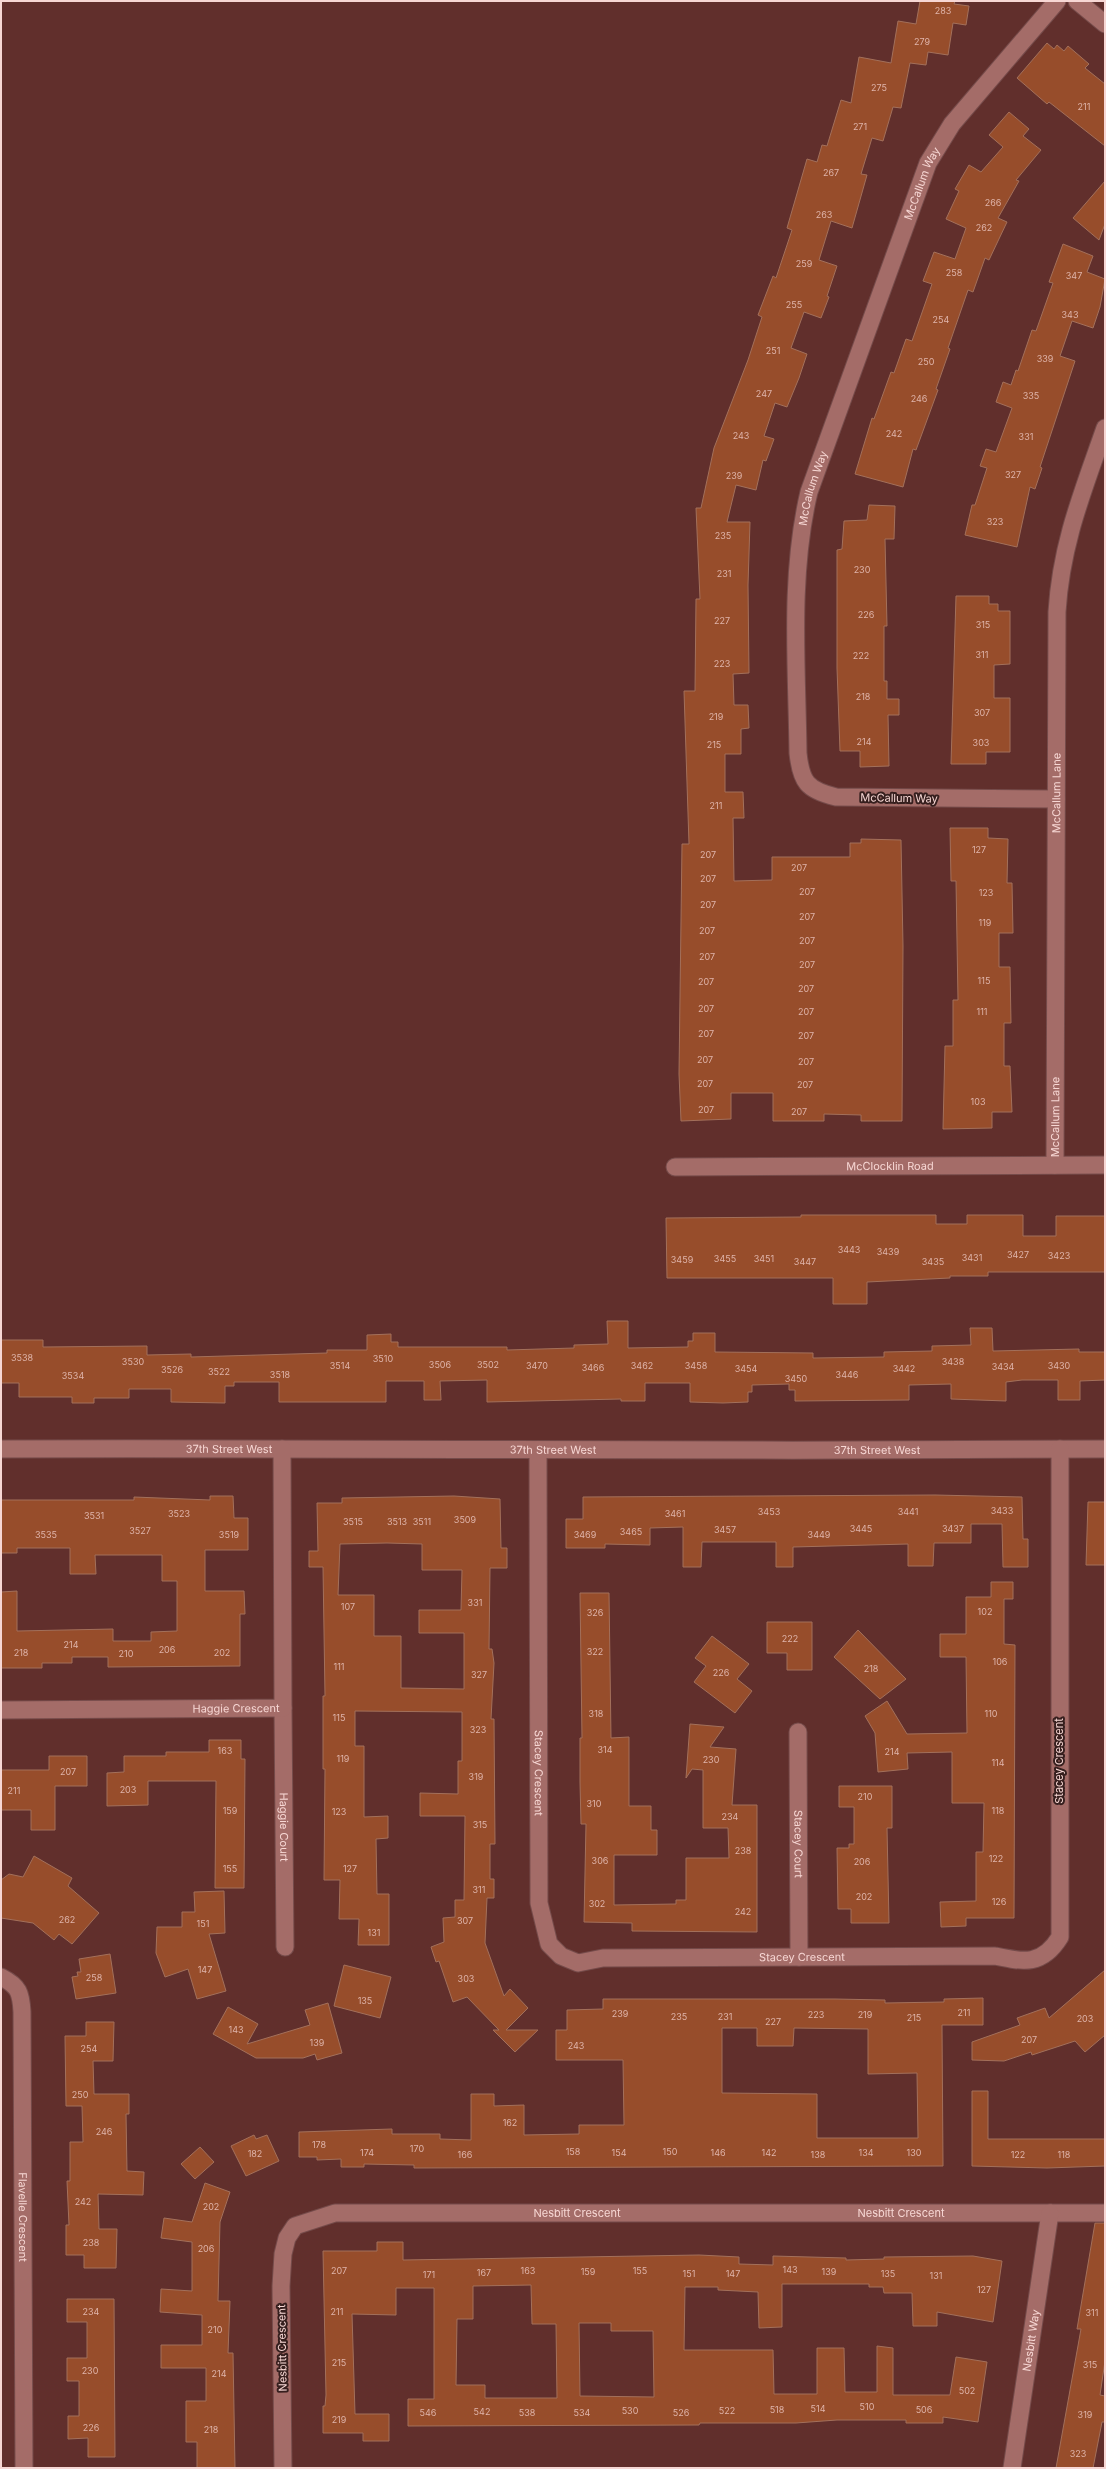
<svg xmlns="http://www.w3.org/2000/svg" width="1106" height="2469" viewBox="0 0 1106 2469" font-family="Inter,sans-serif">
<style>
.building{fill:#974d2b;stroke:#a3705b;fill-rule:evenodd}
.lines{fill:none;stroke-linecap:round;stroke-linejoin:round}
.minor-casing{stroke:#754b4a;stroke-width:19}
.minor{stroke:#a46c68;stroke-width:17}
.labels{text-anchor:middle;dominant-baseline:central;stroke-width:4;stroke-linejoin:round;paint-order:stroke}
.number-label{font-size:9px;fill:#dfb4aa}
.street-label{font-size:11px;fill:#f7d7d4;stroke:#361f1e}
</style>
<rect width="100%" height="100%" fill="#612f2c"/>
<path class="building" d="M920,1H955L954,4L969,6L966,25L953,23L948,55L928,52L926,65L910,63L901,108L893,107L883,141L872,138L861,174L867,175L852,228L831,221L819,260L837,266L827,296L829,297L821,318L804,312L791,348L807,354L799,378L787,407L775,403L764,436L774,439L766,461L763,460L756,490L736,485L727,522H750L748,585L749,673L733,674L734,705H748L749,728L741,729V754H725V792H743L744,818H733L734,881L772,880V857H850V843H861V839L901,840L903,946L902,1121H861V1115L824,1114V1121H773V1093H731V1119L681,1121L679,1074L682,844H689L684,691H695L696,599H700L696,508H701L714,448L748,360L762,317L758,315L773,276L776,278L792,230L787,228L807,159L817,162L822,145L827,146L841,100L851,103L859,57L891,63L898,21L916,24Z
M1047,43L1054,49L1057,45L1064,51L1068,46L1089,64L1085,68L1105,84V146L1049,102L1047,104L1017,78Z
M1009,112L1029,129L1023,136L1041,150L1016,180L1019,181L998,218L1007,222L989,260L985,258L973,292L968,290L948,348L950,349L936,389L938,390L916,450L913,449L903,487L855,474L872,418L874,419L891,372L894,373L906,339L912,341L932,284L923,281L934,252L955,259L966,228L946,219L959,191L955,189L969,165L981,172L1003,147L989,135Z
M1105,181V224L1099,240L1073,218Z
M1063,244L1093,256L1087,272L1105,279L1100,307L1093,328L1072,321L1060,356L1075,361L1040,467L1042,468L1035,489L1030,487L1017,547L965,535L972,505H975L987,468L980,466L986,449L996,452L1012,408L996,402L1003,382L1011,385L1016,370L1018,371L1032,330L1036,331L1053,283L1049,282Z
M869,505L895,506L894,539H885L887,626H884V681H887V699H899V715H888L889,766L860,767V751H840L837,668V550L842,549L844,521L867,520Z
M956,596H989V604H998V611H1010V664L994,665V698H1010V752H986V764H951Z
M950,828H988V838L1008,839L1007,883H1012L1013,933H999V967H1010L1011,1023H1004V1066H1010L1012,1112H992V1128L943,1129L945,1046H953V1000H958L956,881H951Z
M801,1215H936V1224H967V1215H1023V1236H1056V1216H1105V1272H988V1276H950V1278L867,1282V1304H833V1278H667L666,1218L801,1217Z
M607,1321H628V1348L688,1347V1341H693V1333H715V1352L813,1353V1358L884,1357V1352L932,1351V1346L971,1345L970,1328H992L993,1351L1079,1349V1352H1105V1380L1080,1381V1400H1058V1380H1022L1006,1382V1401L951,1399V1384L909,1385V1400L795,1401V1390H789V1384L752,1385V1392H748V1402L723,1403L690,1402V1383H645V1401H621V1399L487,1402V1380L440,1381L441,1400H424V1381H386V1402H279V1382H234V1386H225V1403L171,1402V1389H129V1398H94V1403H72V1397H19V1383H1V1340H43V1347L147,1346V1355L191,1354V1357L327,1353V1350H367V1335L391,1334V1342H398V1347H507V1350L574,1348V1345L608,1344Z
M935,1495L1022,1497L1023,1539H1028V1567H1003L1002,1524H971V1543H934L933,1566H908V1544L793,1547V1567H776V1542H702L701,1567H683V1527L650,1528V1545L605,1544V1548H566V1519H583V1497Z
M210,1496H233L234,1518H248V1550H205V1591H244L245,1614H240V1666L108,1667V1657H72V1663H42V1668H1V1592L17,1591V1631L113,1629V1641H151V1632L177,1631V1581H162V1555H95L96,1574H70V1548H17V1553H1V1500H134V1497L210,1500Z
M454,1496L500,1499L501,1548H507V1568H490L489,1649H492L494,1663L491,1719H494L495,1844H490V1879H494V1898H487L485,1943L504,1996L510,1989L528,2008L506,2030H538L515,2052L493,2030H499L467,1997L453,2002L439,1961L436,1962L431,1947L444,1942L443,1918L455,1917V1900H464L465,1816H420V1793L458,1794V1761H462V1712L355,1711V1746H364V1817L388,1816V1838L376,1839L377,1894H389V1945H358L359,1919H339L340,1880H324L325,1769H323V1696H325L323,1567H309V1551H318L317,1503H342V1498ZM387,1543L422,1544V1570H462L461,1610H419V1633H464V1689L401,1688V1636H374V1595H338L340,1544Z
M1088,1502H1105V1565H1086Z
M991,1582H1013V1599H1004V1644L1015,1645L1014,1918H966V1926L941,1927L940,1902L976,1901V1852H983L984,1803H952V1752L907,1753L908,1769L878,1772L875,1733L865,1716L887,1701L907,1734L967,1733L966,1657H940V1634H966V1597H991Z
M580,1593H609L611,1738L629,1737V1806H651V1830H657V1855H614V1905L676,1904V1900H686V1858H729L728,1828H703V1770L692,1769L686,1778L690,1724L724,1727L710,1747L736,1749L732,1805H757V1932L632,1931V1923L584,1922L586,1824H581L580,1782V1738H582Z
M767,1622H812V1670H787V1653H767Z
M858,1630L906,1679L880,1699L834,1657Z
M712,1636L749,1664L737,1679L752,1691L735,1713L694,1682L706,1666L695,1658Z
M209,1740H241V1759H245L244,1888H215L216,1781H148V1805L107,1806V1773L124,1772V1756H166V1752H209Z
M49,1756H87V1786H55V1830H31V1810H1V1770H49Z
M839,1786H892V1828H887L889,1923H851V1909H838L837,1848H849V1844H854V1807H839Z
M34,1856L72,1878L68,1886L99,1913L72,1944L59,1934L54,1940L33,1923L1,1918V1880L9,1874L23,1877Z
M224,1891L225,1933L209,1934L226,1991L197,1999L188,1969L165,1977L156,1953L157,1927H182V1912H195L194,1892Z
M110,1954L116,1993L76,1999L72,1977L78,1976L77,1972H81L79,1959Z
M344,1965L391,1977L380,2018L334,2006Z
M1105,1970V2035L1085,2052L1075,2041L1032,2055L1031,2052L1004,2061L972,2060V2042L1020,2025L1017,2018L1045,2008L1049,2018Z
M983,1998V2025H942L943,2166L414,2168V2165L364,2164V2167H341V2159L317,2160V2157H299V2132L392,2129V2134H440V2139L471,2140V2094H494V2106L524,2105V2135L579,2134V2125H624L623,2060H556V2030H567V2010L603,2009V1999H835L885,2000V2003L944,2002V1999ZM722,2028H757V2046H793L794,2028L868,2029V2074L917,2073L918,2138H817V2094L722,2093Z
M328,2003L342,2053L317,2060L315,2054L303,2058H256L213,2034L228,2007L258,2024L247,2044L310,2025L305,2010Z
M86,2022H114L113,2061H93L94,2094H129V2114H126L127,2171L144,2172L143,2195L98,2194L99,2229H117L116,2268H84V2255H66V2225H69L67,2181H70V2142H83L82,2106H66L65,2036H86Z
M972,2091H988V2139H1105V2166L1047,2168L972,2166Z
M254,2135L256,2139L267,2135L279,2161L246,2176L231,2146Z
M200,2147L214,2162L195,2179L181,2164Z
M205,2183L230,2192L220,2222L218,2301H230L228,2353H233L235,2468H197V2442H186V2401H206V2368H161V2345H202V2315L160,2312L161,2289L192,2291V2242L161,2238L164,2218L192,2222Z
M1095,2223H1105V2361L1100,2395L1105,2396V2422H1102L1093,2468H1056L1081,2329H1077Z
M377,2242H403V2260L699,2255L739,2257V2264L773,2265V2256L846,2258V2260L884,2259V2257L973,2256L1002,2261L993,2322L937,2312V2326H913L912,2293H884L883,2287H869V2284H782V2327L759,2328L758,2292L718,2290V2287H685L684,2350H773L774,2394H817V2348H844L845,2392H877V2346L893,2348V2395H950L956,2357L987,2362L978,2422L943,2417V2423H906V2420H837L796,2423H700L699,2425L408,2426V2399H434V2288H396V2315L352,2314L355,2414H389V2441H363V2433H323V2406H325L326,2395L323,2251H377ZM531,2285L532,2324H556L557,2398H485V2385H456L457,2319H473V2286ZM579,2323H611V2331H653L654,2397L580,2396Z
M67,2299H114L115,2457H88V2438L68,2439V2416H79V2381H67V2358H87V2322H67Z"/>
<g class="lines">
<g class="minor-casing">
<g id="minor">
<path d="M1077,1L1105,24"/>
<path id="s1" d="M1056,799L836,797C807,790 801,782 798,753C797,667 789,576 809,492L928,163L952,124L1057,1"/>
<path id="s2" d="M1055,1165L1057,612C1061,544 1083,491 1105,428"/>
<path id="s3" d="M675,1167L1105,1165"/>
<path id="s4" d="M1,1449C369,1448 737,1452 1105,1449"/>
<path id="s5" d="M538,1450L539,1903L549,1944L561,1956L578,1963L603,1958L995,1956C1024,1962 1042,1966 1060,1937V1449"/>
<path id="s6" d="M283,1708L285,1947"/>
<path id="s7" d="M1,1710L283,1708L282,1449"/>
<path id="s8" d="M798,1732L799,1957"/>
<path id="s9" d="M1,1977C19,1986 21,1993 22,2012L24,2468"/>
<path id="s10" d="M283,2468L281,2286L283,2254L287,2238L295,2226L335,2213H1105"/>
<path id="s11" d="M1012,2468L1050,2213"/>
</g>
</g>
<use href="#minor" class="minor"/>
</g>
<g class="labels">
<g class="number-label">
<text x="943" y="10">283</text>
<text x="922" y="41">279</text>
<text x="879" y="87">275</text>
<text x="1084" y="106">211</text>
<text x="860" y="126">271</text>
<text x="831" y="172">267</text>
<text x="993" y="202">266</text>
<text x="824" y="214">263</text>
<text x="984" y="227">262</text>
<text x="804" y="263">259</text>
<text x="954" y="272">258</text>
<text x="1074" y="275">347</text>
<text x="794" y="304">255</text>
<text x="1070" y="314">343</text>
<text x="941" y="319">254</text>
<text x="773" y="350">251</text>
<text x="1045" y="358">339</text>
<text x="926" y="361">250</text>
<text x="764" y="393">247</text>
<text x="1031" y="395">335</text>
<text x="919" y="398">246</text>
<text x="894" y="433">242</text>
<text x="741" y="435">243</text>
<text x="1026" y="436">331</text>
<text x="1013" y="474">327</text>
<text x="734" y="475">239</text>
<text x="995" y="521">323</text>
<text x="723" y="535">235</text>
<text x="862" y="569">230</text>
<text x="724" y="573">231</text>
<text x="866" y="614">226</text>
<text x="722" y="620">227</text>
<text x="983" y="624">315</text>
<text x="982" y="654">311</text>
<text x="861" y="655">222</text>
<text x="722" y="663">223</text>
<text x="863" y="696">218</text>
<text x="982" y="712">307</text>
<text x="716" y="716">219</text>
<text x="864" y="741">214</text>
<text x="981" y="742">303</text>
<text x="714" y="744">215</text>
<text x="716" y="805">211</text>
<text x="979" y="849">127</text>
<text x="708" y="854">207</text>
<text x="799" y="867">207</text>
<text x="708" y="878">207</text>
<text x="807" y="891">207</text>
<text x="986" y="892">123</text>
<text x="708" y="904">207</text>
<text x="807" y="916">207</text>
<text x="985" y="922">119</text>
<text x="707" y="930">207</text>
<text x="807" y="940">207</text>
<text x="707" y="956">207</text>
<text x="807" y="964">207</text>
<text x="984" y="980">115</text>
<text x="706" y="981">207</text>
<text x="806" y="988">207</text>
<text x="706" y="1008">207</text>
<text x="806" y="1011">207</text>
<text x="982" y="1011">111</text>
<text x="706" y="1033">207</text>
<text x="806" y="1035">207</text>
<text x="705" y="1059">207</text>
<text x="806" y="1061">207</text>
<text x="705" y="1083">207</text>
<text x="805" y="1084">207</text>
<text x="978" y="1101">103</text>
<text x="706" y="1109">207</text>
<text x="799" y="1111">207</text>
<text x="849" y="1249">3443</text>
<text x="888" y="1251">3439</text>
<text x="1018" y="1254">3427</text>
<text x="1059" y="1255">3423</text>
<text x="972" y="1257">3431</text>
<text x="725" y="1258">3455</text>
<text x="764" y="1258">3451</text>
<text x="682" y="1259">3459</text>
<text x="805" y="1261">3447</text>
<text x="933" y="1261">3435</text>
<text x="22" y="1357">3538</text>
<text x="383" y="1358">3510</text>
<text x="133" y="1361">3530</text>
<text x="953" y="1361">3438</text>
<text x="440" y="1364">3506</text>
<text x="488" y="1364">3502</text>
<text x="340" y="1365">3514</text>
<text x="537" y="1365">3470</text>
<text x="642" y="1365">3462</text>
<text x="696" y="1365">3458</text>
<text x="1059" y="1365">3430</text>
<text x="1003" y="1366">3434</text>
<text x="593" y="1367">3466</text>
<text x="746" y="1368">3454</text>
<text x="904" y="1368">3442</text>
<text x="172" y="1369">3526</text>
<text x="219" y="1371">3522</text>
<text x="280" y="1374">3518</text>
<text x="847" y="1374">3446</text>
<text x="73" y="1375">3534</text>
<text x="796" y="1378">3450</text>
<text x="1002" y="1510">3433</text>
<text x="769" y="1511">3453</text>
<text x="908" y="1511">3441</text>
<text x="179" y="1513">3523</text>
<text x="675" y="1513">3461</text>
<text x="94" y="1515">3531</text>
<text x="465" y="1519">3509</text>
<text x="353" y="1521">3515</text>
<text x="397" y="1521">3513</text>
<text x="422" y="1521">3511</text>
<text x="861" y="1528">3445</text>
<text x="953" y="1528">3437</text>
<text x="725" y="1529">3457</text>
<text x="140" y="1530">3527</text>
<text x="631" y="1531">3465</text>
<text x="46" y="1534">3535</text>
<text x="229" y="1534">3519</text>
<text x="585" y="1534">3469</text>
<text x="819" y="1534">3449</text>
<text x="475" y="1602">331</text>
<text x="348" y="1606">107</text>
<text x="985" y="1611">102</text>
<text x="595" y="1612">326</text>
<text x="790" y="1638">222</text>
<text x="71" y="1644">214</text>
<text x="167" y="1649">206</text>
<text x="595" y="1651">322</text>
<text x="21" y="1652">218</text>
<text x="222" y="1652">202</text>
<text x="126" y="1653">210</text>
<text x="1000" y="1661">106</text>
<text x="339" y="1666">111</text>
<text x="871" y="1668">218</text>
<text x="721" y="1672">226</text>
<text x="479" y="1674">327</text>
<text x="596" y="1713">318</text>
<text x="991" y="1713">110</text>
<text x="339" y="1717">115</text>
<text x="478" y="1729">323</text>
<text x="605" y="1749">314</text>
<text x="225" y="1750">163</text>
<text x="892" y="1751">214</text>
<text x="343" y="1758">119</text>
<text x="711" y="1759">230</text>
<text x="998" y="1762">114</text>
<text x="68" y="1771">207</text>
<text x="476" y="1776">319</text>
<text x="128" y="1789">203</text>
<text x="14" y="1790">211</text>
<text x="865" y="1796">210</text>
<text x="594" y="1803">310</text>
<text x="230" y="1810">159</text>
<text x="998" y="1810">118</text>
<text x="339" y="1811">123</text>
<text x="730" y="1816">234</text>
<text x="480" y="1824">315</text>
<text x="743" y="1850">238</text>
<text x="996" y="1858">122</text>
<text x="600" y="1860">306</text>
<text x="862" y="1861">206</text>
<text x="230" y="1868">155</text>
<text x="350" y="1868">127</text>
<text x="479" y="1889">311</text>
<text x="864" y="1896">202</text>
<text x="999" y="1901">126</text>
<text x="597" y="1903">302</text>
<text x="743" y="1911">242</text>
<text x="67" y="1919">262</text>
<text x="465" y="1920">307</text>
<text x="203" y="1923">151</text>
<text x="374" y="1932">131</text>
<text x="205" y="1969">147</text>
<text x="94" y="1977">258</text>
<text x="466" y="1978">303</text>
<text x="365" y="2000">135</text>
<text x="964" y="2012">211</text>
<text x="620" y="2013">239</text>
<text x="816" y="2014">223</text>
<text x="865" y="2014">219</text>
<text x="679" y="2016">235</text>
<text x="725" y="2016">231</text>
<text x="914" y="2017">215</text>
<text x="1085" y="2018">203</text>
<text x="773" y="2021">227</text>
<text x="236" y="2029">143</text>
<text x="1029" y="2039">207</text>
<text x="317" y="2042">139</text>
<text x="576" y="2045">243</text>
<text x="89" y="2048">254</text>
<text x="80" y="2094">250</text>
<text x="510" y="2122">162</text>
<text x="104" y="2131">246</text>
<text x="319" y="2144">178</text>
<text x="417" y="2148">170</text>
<text x="573" y="2151">158</text>
<text x="670" y="2151">150</text>
<text x="367" y="2152">174</text>
<text x="619" y="2152">154</text>
<text x="718" y="2152">146</text>
<text x="769" y="2152">142</text>
<text x="866" y="2152">134</text>
<text x="914" y="2152">130</text>
<text x="255" y="2153">182</text>
<text x="465" y="2154">166</text>
<text x="818" y="2154">138</text>
<text x="1018" y="2154">122</text>
<text x="1064" y="2154">118</text>
<text x="83" y="2201">242</text>
<text x="211" y="2206">202</text>
<text x="91" y="2242">238</text>
<text x="206" y="2248">206</text>
<text x="790" y="2269">143</text>
<text x="339" y="2270">207</text>
<text x="528" y="2270">163</text>
<text x="640" y="2270">155</text>
<text x="588" y="2271">159</text>
<text x="829" y="2271">139</text>
<text x="484" y="2272">167</text>
<text x="689" y="2273">151</text>
<text x="733" y="2273">147</text>
<text x="888" y="2273">135</text>
<text x="429" y="2274">171</text>
<text x="936" y="2275">131</text>
<text x="984" y="2289">127</text>
<text x="91" y="2311">234</text>
<text x="337" y="2311">211</text>
<text x="1092" y="2312">311</text>
<text x="215" y="2329">210</text>
<text x="339" y="2362">215</text>
<text x="1090" y="2364">315</text>
<text x="90" y="2370">230</text>
<text x="219" y="2373">214</text>
<text x="967" y="2390">502</text>
<text x="867" y="2406">510</text>
<text x="818" y="2408">514</text>
<text x="777" y="2409">518</text>
<text x="924" y="2409">506</text>
<text x="630" y="2410">530</text>
<text x="727" y="2410">522</text>
<text x="482" y="2411">542</text>
<text x="428" y="2412">546</text>
<text x="527" y="2412">538</text>
<text x="582" y="2412">534</text>
<text x="681" y="2412">526</text>
<text x="1085" y="2414">319</text>
<text x="339" y="2419">219</text>
<text x="91" y="2427">226</text>
<text x="211" y="2429">218</text>
<text x="1078" y="2453">323</text>
</g>
<g class="street-label">
<text stroke="none"><textPath href="#s1" startOffset="875">McCallum Way</textPath></text>
<text stroke="none"><textPath href="#s1" startOffset="551">McCallum Way</textPath></text>
<text stroke="none"><textPath href="#s2" startOffset="372">McCallum Lane</textPath></text>
<text transform="translate(899 798) rotate(1)">McCallum Way</text>
<text stroke="none"><textPath href="#s2" startOffset="48">McCallum Lane</textPath></text>
<text stroke="none"><textPath href="#s3" startOffset="215">McClocklin Road</textPath></text>
<text stroke="none"><textPath href="#s4" startOffset="228">37th Street West</textPath></text>
<text stroke="none"><textPath href="#s4" startOffset="552">37th Street West</textPath></text>
<text stroke="none"><textPath href="#s4" startOffset="876">37th Street West</textPath></text>
<text stroke="none"><textPath href="#s7" startOffset="235">Haggie Crescent</textPath></text>
<text transform="translate(1059 1761) rotate(-90)">Stacey Crescent</text>
<text stroke="none"><textPath href="#s5" startOffset="323">Stacey Crescent</textPath></text>
<text stroke="none"><textPath href="#s6" startOffset="119">Haggie Court</textPath></text>
<text stroke="none"><textPath href="#s8" startOffset="112">Stacey Court</textPath></text>
<text stroke="none"><textPath href="#s5" startOffset="755">Stacey Crescent</textPath></text>
<text stroke="none"><textPath href="#s10" startOffset="529">Nesbitt Crescent</textPath></text>
<text stroke="none"><textPath href="#s10" startOffset="853">Nesbitt Crescent</textPath></text>
<text stroke="none"><textPath href="#s9" startOffset="249">Flavelle Crescent</textPath></text>
<text stroke="none"><textPath href="#s11" startOffset="129">Nesbitt Way</textPath></text>
<text transform="translate(282 2348) rotate(-91)">Nesbitt Crescent</text>
</g>
</g>
<rect width="1106" height="2469" fill="none" stroke="#f7d7d4" stroke-width="4"/>
</svg>
